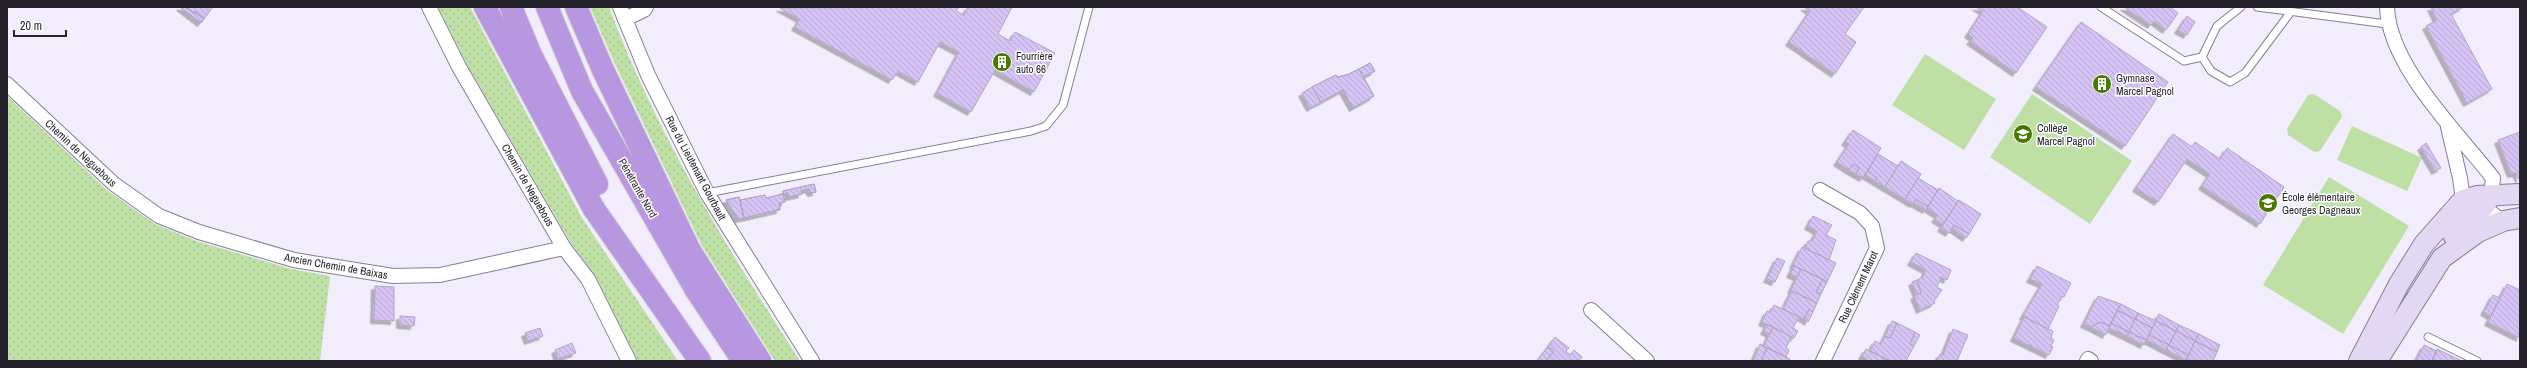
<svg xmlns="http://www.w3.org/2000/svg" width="2527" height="368" viewBox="0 0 2527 368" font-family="'Archivo Narrow',sans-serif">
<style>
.grass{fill:url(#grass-dots)}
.garden{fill:#bee0a5}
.building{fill:url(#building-back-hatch);stroke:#afa7c0;filter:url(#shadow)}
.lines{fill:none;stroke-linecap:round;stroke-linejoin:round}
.service-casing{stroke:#867d95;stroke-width:9}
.minor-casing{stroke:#867d95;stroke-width:16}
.secondary-casing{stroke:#867d95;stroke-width:22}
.trunk-casing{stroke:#d4d3d5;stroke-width:24}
.service{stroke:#fff;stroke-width:7}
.minor{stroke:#fff;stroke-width:14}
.secondary{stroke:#e3d8f4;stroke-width:20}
.trunk{stroke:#b697e0;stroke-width:22}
.labels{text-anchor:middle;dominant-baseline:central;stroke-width:3;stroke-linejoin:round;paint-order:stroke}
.poi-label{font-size:11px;fill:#26232c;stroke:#fff;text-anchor:start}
.street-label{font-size:11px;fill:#26232c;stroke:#fff}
</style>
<defs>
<pattern id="grass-dots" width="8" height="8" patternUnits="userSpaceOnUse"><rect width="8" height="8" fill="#bee0a5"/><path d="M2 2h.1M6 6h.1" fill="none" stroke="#a3c08e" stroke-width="1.8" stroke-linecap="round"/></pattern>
<pattern id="building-back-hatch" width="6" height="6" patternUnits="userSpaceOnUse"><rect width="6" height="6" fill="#d6c3f6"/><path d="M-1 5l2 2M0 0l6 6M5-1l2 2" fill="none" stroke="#b8a7d3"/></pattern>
<filter id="shadow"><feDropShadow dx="-3.5" dy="3.5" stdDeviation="0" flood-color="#0004"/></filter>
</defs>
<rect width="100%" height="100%" fill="#f2edfd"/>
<path class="grass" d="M438,7H470L582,218L678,361H638L595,275L571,243L466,63Z
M590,7H609C656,133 727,248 800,361H775L701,244L615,64Z
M7,96L108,191L155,224L196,241L291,269L330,276L320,361H7Z"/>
<path class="garden" d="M1925,54L1996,99L1964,150L1892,105Z
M2032,94L2132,161L2090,224L1990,157Z
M2314,94L2340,111L2342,117L2320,151L2314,152L2288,135L2287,129L2308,95Z
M2352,126L2422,158L2407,191L2337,160Z
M2329,177L2409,226L2343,334L2263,285Z"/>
<path class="building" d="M180,7H185L194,13L195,11L204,19L201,23Z
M180,7H185L194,13L195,12L204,19L201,23Z
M185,7H213L204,19Z
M959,7L956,11L964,15L968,7H1012L998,34L1010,41L1015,32L1055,53L1034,92L995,70L971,112L937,93L959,52L940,42L918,82L898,71L892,80L795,27L800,19L780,8Z
M1804,7H1864L1845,34L1856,42L1835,74L1789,42L1810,11Z
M1976,7H2017L2047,27L2016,73L1970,41L1973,38L1968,34L1983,11Z
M2124,7H2170L2178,13L2166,30L2154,21L2151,25Z
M2431,7H2463L2451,14L2492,89L2467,103L2426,26L2437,20Z
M2187,16L2195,22L2187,35L2178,30Z
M2081,22L2168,82L2125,146L2036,87Z
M1370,63L1375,71L1363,77L1359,69Z
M1370,63L1375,71L1363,77L1359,69Z
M1359,69L1374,96L1353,108L1343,90L1321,102L1312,87L1336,75L1338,77L1349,74Z
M1359,69L1374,96L1353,108L1343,90L1321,102L1312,87L1336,75L1338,77L1349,74Z
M1312,87L1321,102L1310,108L1302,93Z
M1853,130L1881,148L1863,178L1856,174L1859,168L1853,164L1849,170L1837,162L1849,144L1845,142Z
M2520,132V179H2519L2516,173L2511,174L2498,140Z
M2173,134L2192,147L2195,142L2220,159L2227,148L2284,187L2260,224L2202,186L2210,174L2187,159L2158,202L2136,188Z
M2426,143L2441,168L2435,171L2421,147Z
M1878,154L1898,166L1885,187L1875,181L1877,178L1868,171Z
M1901,161L1921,174L1905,199L1885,187Z
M1853,164L1859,168L1856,174L1849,170Z
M1868,171L1877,178L1875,181L1865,175Z
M1918,178L1938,190L1928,207L1916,199L1913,204L1905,199Z
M814,184L816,192L811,193L809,189L801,191L802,194L789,197L788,193L783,194V191Z
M814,184L816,192L811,193L809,189L801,191L802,194L789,197L788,193L783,194V191Z
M1939,188L1958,201L1943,224L1935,219L1938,215L1927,208Z
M783,194L785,202L779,204L780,209L744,218L740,200L765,195L766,198Z
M783,194L785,202L779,203L780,210L744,218L740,200L765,195L766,198Z
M739,197L744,218L738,219L726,200Z
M739,197L744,218L738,219L726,200Z
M1916,199L1928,207L1926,210L1914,203Z
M1959,200L1981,214L1969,234L1954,225L1949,233L1941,228Z
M1813,216L1832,225L1826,235L1836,240L1829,260L1805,248L1808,241H1812L1817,231L1808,226Z
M1954,225L1969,234L1966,238L1952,228Z
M1802,247L1836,263L1827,282L1793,265Z
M1916,253L1951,270L1947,280L1941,277L1937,287L1942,290L1934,301L1935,303L1920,310L1914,296L1921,293L1917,280L1923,277L1926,270L1911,262Z
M1777,258L1785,261L1775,282L1767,279Z
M1794,266L1801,269L1797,277L1790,274Z
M2037,266L2071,283L2064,297L2062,296L2057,305L2059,306L2048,329L2023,316L2042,284L2030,279Z
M1801,269L1823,279L1816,292L1821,294L1817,303L1791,290Z
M1823,279L1827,282L1821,294L1816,292Z
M1917,280L1921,293L1917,295L1912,282Z
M2507,284L2520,290V338L2488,322Z
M375,286L394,287V321L374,320Z
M1792,291L1817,303L1813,312L1809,309L1804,319L1783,309Z
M2493,295L2500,298L2491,316L2484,312Z
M2098,296L2121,304L2110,326L2100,322L2091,327L2084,324Z
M2121,304L2138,313L2135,319L2117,310Z
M1774,305L1799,317L1793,328L1798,331L1794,338L1762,322L1767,311L1770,313Z
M1809,309L1813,312L1808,322L1804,319Z
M2117,310L2135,319L2129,332L2111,323Z
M2138,313L2156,321L2152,328L2135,319Z
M2159,314L2179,325L2176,331L2156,321Z
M400,316L415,317L414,326L400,325Z
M2024,317L2053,331L2051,338L2054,340L2051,346L2053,347L2049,355L2014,338Z
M2135,319L2152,328L2146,340L2129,332Z
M1892,321L1897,323L1890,338L1885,336Z
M2156,321L2176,331L2169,345L2149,335Z
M2100,322L2110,326L2106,335L2091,327Z
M1897,323L1915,332L1910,344L1914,346L1906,361H1890L1870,351L1875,341L1881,344L1885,336L1890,338Z
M2111,323L2129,332L2126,336L2109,328Z
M1767,325L1773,327L1770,334L1764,331Z
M2179,325L2199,334L2195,341L2176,331Z
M1773,327L1791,337L1786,348L1789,350L1786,357L1764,346Z
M540,328L543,336L528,341L525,333Z
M1953,329L1968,335L1957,361H1937L1940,354L1943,355Z
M2176,331L2195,341L2189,355L2169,345Z
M1915,332L1920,335L1914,346L1910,344Z
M2129,332L2146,340L2144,345L2126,336Z
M2199,334L2220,345L2217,352L2195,341Z
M2149,335L2169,345L2166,350L2147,340Z
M1555,337L1569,348L1566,351L1570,355L1574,350L1582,357L1579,361H1546L1554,351L1548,347Z
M2195,341L2217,352L2213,361L2186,360Z
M572,343L576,353L558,359L555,350Z
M1760,344L1767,348L1761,361H1753Z
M2169,345L2189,355L2186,360L2166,350Z
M2424,345L2437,351L2432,361H2416Z
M1548,347L1554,351L1546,361H1537Z
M1767,348L1790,359L1789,361H1761Z
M1866,349L1890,361H1865L1867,359L1862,356Z
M2437,349L2462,361H2432Z"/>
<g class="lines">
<g class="service-casing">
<path id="service" d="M2101,7L2184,61L2202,57
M2241,7L2217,26L2202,57L2211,71L2230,82L2245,73L2290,13
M2257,7L2387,24
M707,193L1031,131L1046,126L1063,105L1089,7
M2428,337L2477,361"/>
</g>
<g class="minor-casing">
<path id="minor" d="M429,7L459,67L564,248L588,279L629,361
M620,7L648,75L707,193L812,361
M2387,7C2389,66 2457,132 2493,178L2491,196
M625,19L644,10L646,7
M7,84L114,184L159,216L199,232L294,260L393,276L440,275L564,248
M2448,127L2460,178L2463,200L2484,208L2503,221
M1820,190L1860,213L1872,226L1877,248L1823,361
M1591,310L1647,361
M2087,361L2088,359L2091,361"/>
</g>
<g class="secondary-casing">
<path id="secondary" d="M2453,235C2469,224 2481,213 2491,196
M2359,361L2399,284L2424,244L2463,200L2477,196L2520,194
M2377,361L2442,258L2478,232L2503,221L2520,218"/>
</g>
<g class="trunk-casing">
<path id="trunk" d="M485,7L594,209L700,361
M511,7L531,55L597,184
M547,7L582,91L696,290L743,361
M576,7L603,70L690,251L760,361"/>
</g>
<use href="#service" class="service"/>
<use href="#minor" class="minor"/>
<use href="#secondary" class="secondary"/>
<use href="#trunk" class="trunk"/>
</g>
<defs>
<g id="building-disc" transform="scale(1)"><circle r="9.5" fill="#477800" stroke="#fff"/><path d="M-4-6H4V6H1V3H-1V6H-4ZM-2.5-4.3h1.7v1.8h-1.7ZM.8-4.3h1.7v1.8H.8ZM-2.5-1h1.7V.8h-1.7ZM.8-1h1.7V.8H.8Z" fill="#fff"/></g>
<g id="school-disc" transform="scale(1)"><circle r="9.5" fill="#477800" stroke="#fff"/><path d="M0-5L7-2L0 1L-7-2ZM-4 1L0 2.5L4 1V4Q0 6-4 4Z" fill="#fff"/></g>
</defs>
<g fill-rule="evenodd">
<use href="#building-disc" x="1002" y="62"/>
<use href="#building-disc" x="2102" y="84"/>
<use href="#school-disc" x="2023" y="134"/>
<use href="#school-disc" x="2268" y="203"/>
</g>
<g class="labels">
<g class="poi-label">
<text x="1016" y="56">Fourrière<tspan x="1016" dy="13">auto 66</tspan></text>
<text x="2116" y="78">Gymnase<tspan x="2116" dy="13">Marcel Pagnol</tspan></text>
<text x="2037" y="128">Collège<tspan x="2037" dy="13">Marcel Pagnol</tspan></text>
<text x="2282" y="197">École élémentaire<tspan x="2282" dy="13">Georges Dagneaux</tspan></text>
</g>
<g class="street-label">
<text transform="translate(81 153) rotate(43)">Chemin de Neguebous</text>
<text transform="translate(696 168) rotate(62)">Rue du Lieutenant Gourbault</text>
<text transform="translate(528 185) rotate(60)">Chemin de Neguebous</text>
<text transform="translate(638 188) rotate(60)">Pénétrante Nord</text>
<text transform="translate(336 266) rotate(10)">Ancien Chemin de Baixas</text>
<text transform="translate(1858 287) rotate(-65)">Rue Clément Marot</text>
</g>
</g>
<rect width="2527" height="368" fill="none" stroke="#26232c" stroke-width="16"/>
<path d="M14 30v6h52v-6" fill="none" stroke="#26232c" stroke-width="2"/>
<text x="20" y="30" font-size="12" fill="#26232c" stroke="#ffffff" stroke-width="3" paint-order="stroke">20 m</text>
</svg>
